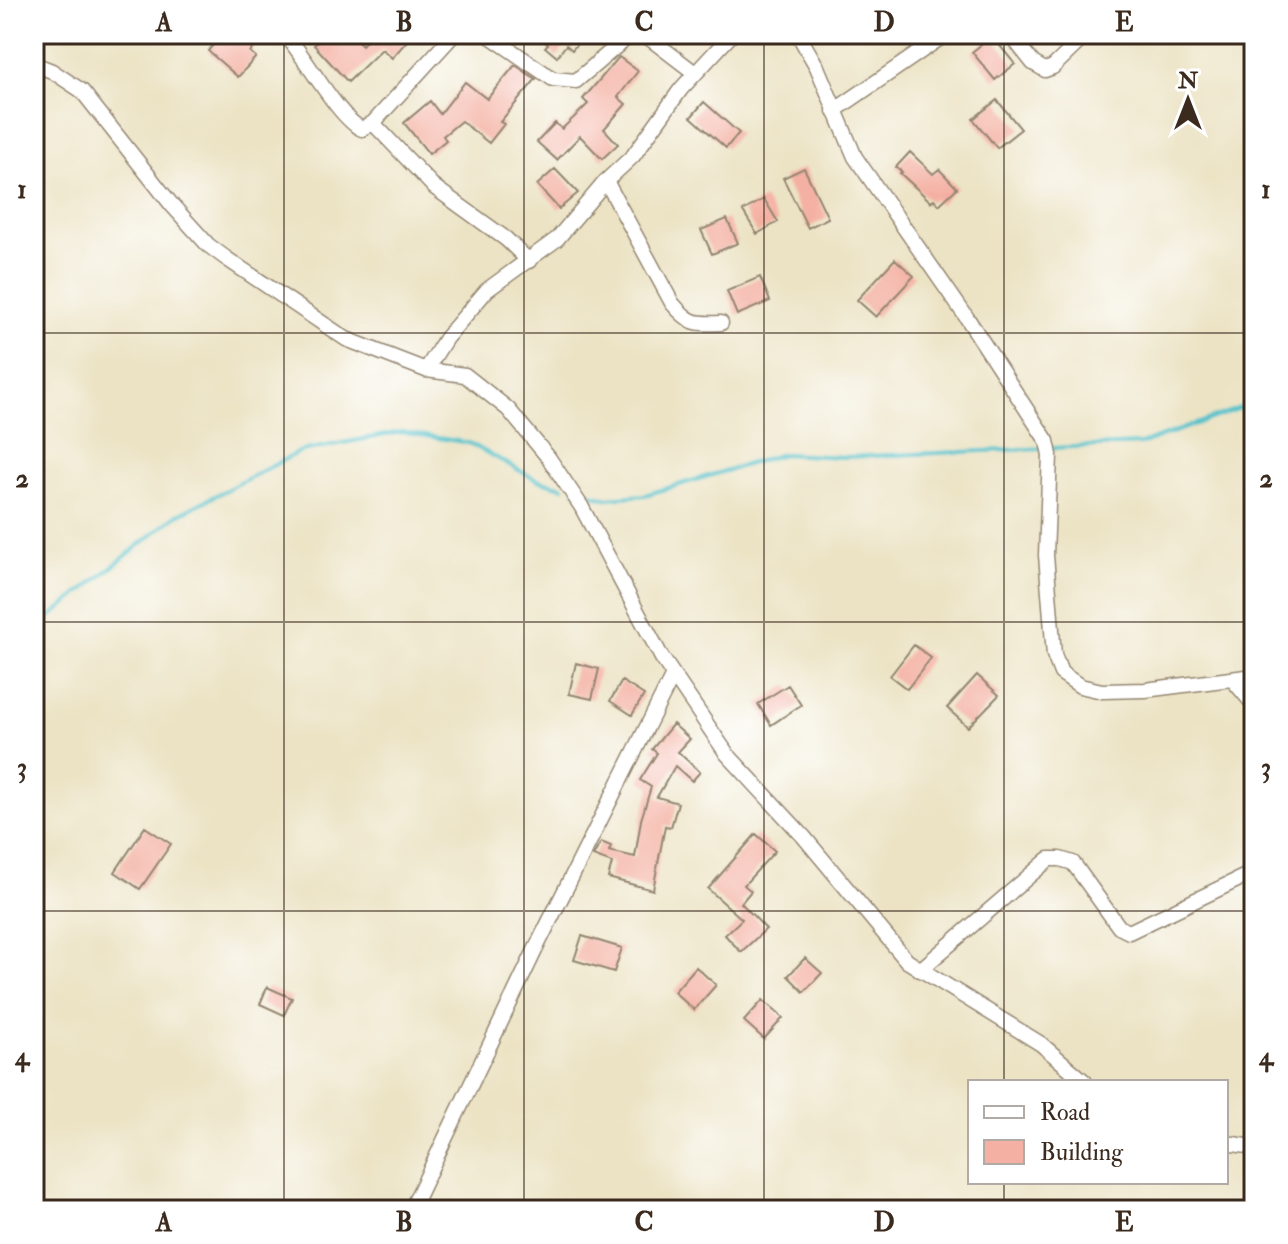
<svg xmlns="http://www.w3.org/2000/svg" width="1288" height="1244" viewBox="0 0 1288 1244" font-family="'IM FELL Double Pica',serif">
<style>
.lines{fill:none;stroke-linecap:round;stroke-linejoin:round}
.stream{stroke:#53c1ca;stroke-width:4}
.building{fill:#f4b1a3}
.street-casing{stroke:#948671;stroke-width:17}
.street{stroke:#fff;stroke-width:14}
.grid{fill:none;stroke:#3b2a1e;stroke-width:2;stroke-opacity:0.55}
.neatline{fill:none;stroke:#3b2a1e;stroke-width:3}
.grid-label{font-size:26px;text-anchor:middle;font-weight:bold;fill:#3b2a1e}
</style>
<rect width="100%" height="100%" fill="#fff"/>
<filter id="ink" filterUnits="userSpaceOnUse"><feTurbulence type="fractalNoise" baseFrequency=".0125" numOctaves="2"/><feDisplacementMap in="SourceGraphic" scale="16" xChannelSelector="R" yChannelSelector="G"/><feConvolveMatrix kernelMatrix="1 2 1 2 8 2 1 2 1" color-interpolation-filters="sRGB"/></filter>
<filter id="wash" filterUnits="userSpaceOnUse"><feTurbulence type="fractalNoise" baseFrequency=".006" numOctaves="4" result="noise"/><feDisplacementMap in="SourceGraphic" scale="32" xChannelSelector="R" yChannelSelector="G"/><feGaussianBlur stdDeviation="1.8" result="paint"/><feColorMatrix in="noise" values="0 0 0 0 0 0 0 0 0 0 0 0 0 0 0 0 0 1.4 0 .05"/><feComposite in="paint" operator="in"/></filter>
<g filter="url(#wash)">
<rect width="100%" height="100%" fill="#ece3c4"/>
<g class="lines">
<path class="stream" d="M575,490L607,498L645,495L782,454L846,457L1141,444L1254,403
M34,630L174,517L301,451L401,432L469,443L537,480L563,487"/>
</g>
<g id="blocks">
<path class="building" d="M222,34H229L238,41L244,34H248L258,42L250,52L256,57L238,77L208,51Z
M325,34H351L362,45L372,34H398L407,41L392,58L382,49L348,82L314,45Z
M535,34H575L580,40L572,50L566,45L557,57L545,47L548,44Z
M992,36L1015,64L995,80L972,52Z
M619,57L638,71L618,97L626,104L604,129L618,144L602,159L580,136L557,160L537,142L555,123L562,129L588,104L583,99Z
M515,65L536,79L500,122L504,124L489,143L461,121L443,136L446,140L429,154L404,123L430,101L440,114L465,82L487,99Z
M997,100L1021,129L997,148L973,119Z
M704,102L739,133L726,148L691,117Z
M910,152L933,174L939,169L957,188L939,205L934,199L931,202L900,173L902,172L896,167Z
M804,168L828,218L808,228L783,178Z
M555,169L578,193L559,209L537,185Z
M764,199L778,222L757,234L743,211Z
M727,219L738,243L712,254L701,230Z
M895,259L914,276L876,317L857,300Z
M760,277L770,301L737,315L727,291Z
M914,645L931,658L907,689L890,676Z
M576,663L599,669L592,699L569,694Z
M977,675L999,695L968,727L947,708Z
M622,681L644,695L632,715L610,701Z
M788,685L801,705L771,725L758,704Z
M673,724L690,739L678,752L700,772L692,781L675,766L657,797L678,803L671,827L665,826L653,890L608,878L612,863L593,856L601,842L611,846L609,851L635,857L641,820L651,787L640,780L657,753L652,749Z
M145,827L171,844L140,889L115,872Z
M756,834L775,851L744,885L751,891L741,903L766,929L741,952L725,935L742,919L708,889Z
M582,936L622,948L614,972L574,960Z
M805,958L822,973L804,992L788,976Z
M696,967L716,985L694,1010L674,992Z
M267,987L292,998L284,1015L260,1004Z
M763,1000L783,1018L764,1039L744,1021Z"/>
</g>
</g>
<g filter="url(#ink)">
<use href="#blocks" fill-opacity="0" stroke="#948671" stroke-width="2"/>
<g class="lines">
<g class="street-casing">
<path id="street" d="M285,34C305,56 339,119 362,129L373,123L454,34
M487,34L553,79L576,81L631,34
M644,34L695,73
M798,34L817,67L855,157L967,318L1047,441L1050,455L1046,555L1054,655L1061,673L1080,686L1102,691L1145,690L1254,676
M1010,34L1033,63L1045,70L1053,67L1087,34
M34,64L52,71L82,91L171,204L208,245L227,259L346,339L426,370L465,375L508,409L548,457L581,506L662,658L727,754L804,837L907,961L1041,1044L1085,1082
M834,111L946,34
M373,123L434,187L506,239L529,261
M606,181L672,303C690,324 694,324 721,323
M426,370L446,338L487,290L557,239L606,181L633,156L681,89L732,34
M1232,679L1254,705
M920,970L1049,859H1060L1073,863L1119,927L1129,932L1254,872
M1226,1143L1254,1147
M411,1210L538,944L673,675"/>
</g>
<use href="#street" class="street"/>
</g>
</g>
<path class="grid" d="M284,34V1210M524,34V1210M764,34V1210M1004,34V1082M34,333H1254M34,622H1254M34,911H1254M1004,1182V1210"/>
<rect width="1288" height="1244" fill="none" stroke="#fff" stroke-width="88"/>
<rect x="968" y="1080" width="260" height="104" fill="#ffffff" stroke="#b1aaa5" stroke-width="2"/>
<rect x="984" y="1106" width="40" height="12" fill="#ffffff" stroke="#b1aaa5" stroke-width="2"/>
<text x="1040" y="1120" font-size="24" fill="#3b2a1e">Road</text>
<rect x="984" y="1140" width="40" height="24" fill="#f4b1a3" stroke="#b1aaa5" stroke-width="2"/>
<text x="1040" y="1160" font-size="24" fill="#3b2a1e">Building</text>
<g transform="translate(1188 100)" stroke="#ffffff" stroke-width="6" paint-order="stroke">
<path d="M0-6L14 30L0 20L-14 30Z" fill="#3b2a1e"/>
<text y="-12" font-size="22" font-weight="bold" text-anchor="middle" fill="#3b2a1e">N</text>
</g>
<rect x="44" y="44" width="1200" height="1156" class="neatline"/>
<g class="grid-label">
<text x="164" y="31">A</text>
<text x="404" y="31">B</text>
<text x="644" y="31">C</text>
<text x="884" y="31">D</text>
<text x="1124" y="31">E</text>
<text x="22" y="198">1</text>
<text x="1266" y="198">1</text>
<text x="22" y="487">2</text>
<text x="1266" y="487">2</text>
<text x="22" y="776">3</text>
<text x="1266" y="776">3</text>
<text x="22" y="1065">4</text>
<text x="1266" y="1065">4</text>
<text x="164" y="1231">A</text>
<text x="404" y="1231">B</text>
<text x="644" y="1231">C</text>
<text x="884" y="1231">D</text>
<text x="1124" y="1231">E</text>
</g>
</svg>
